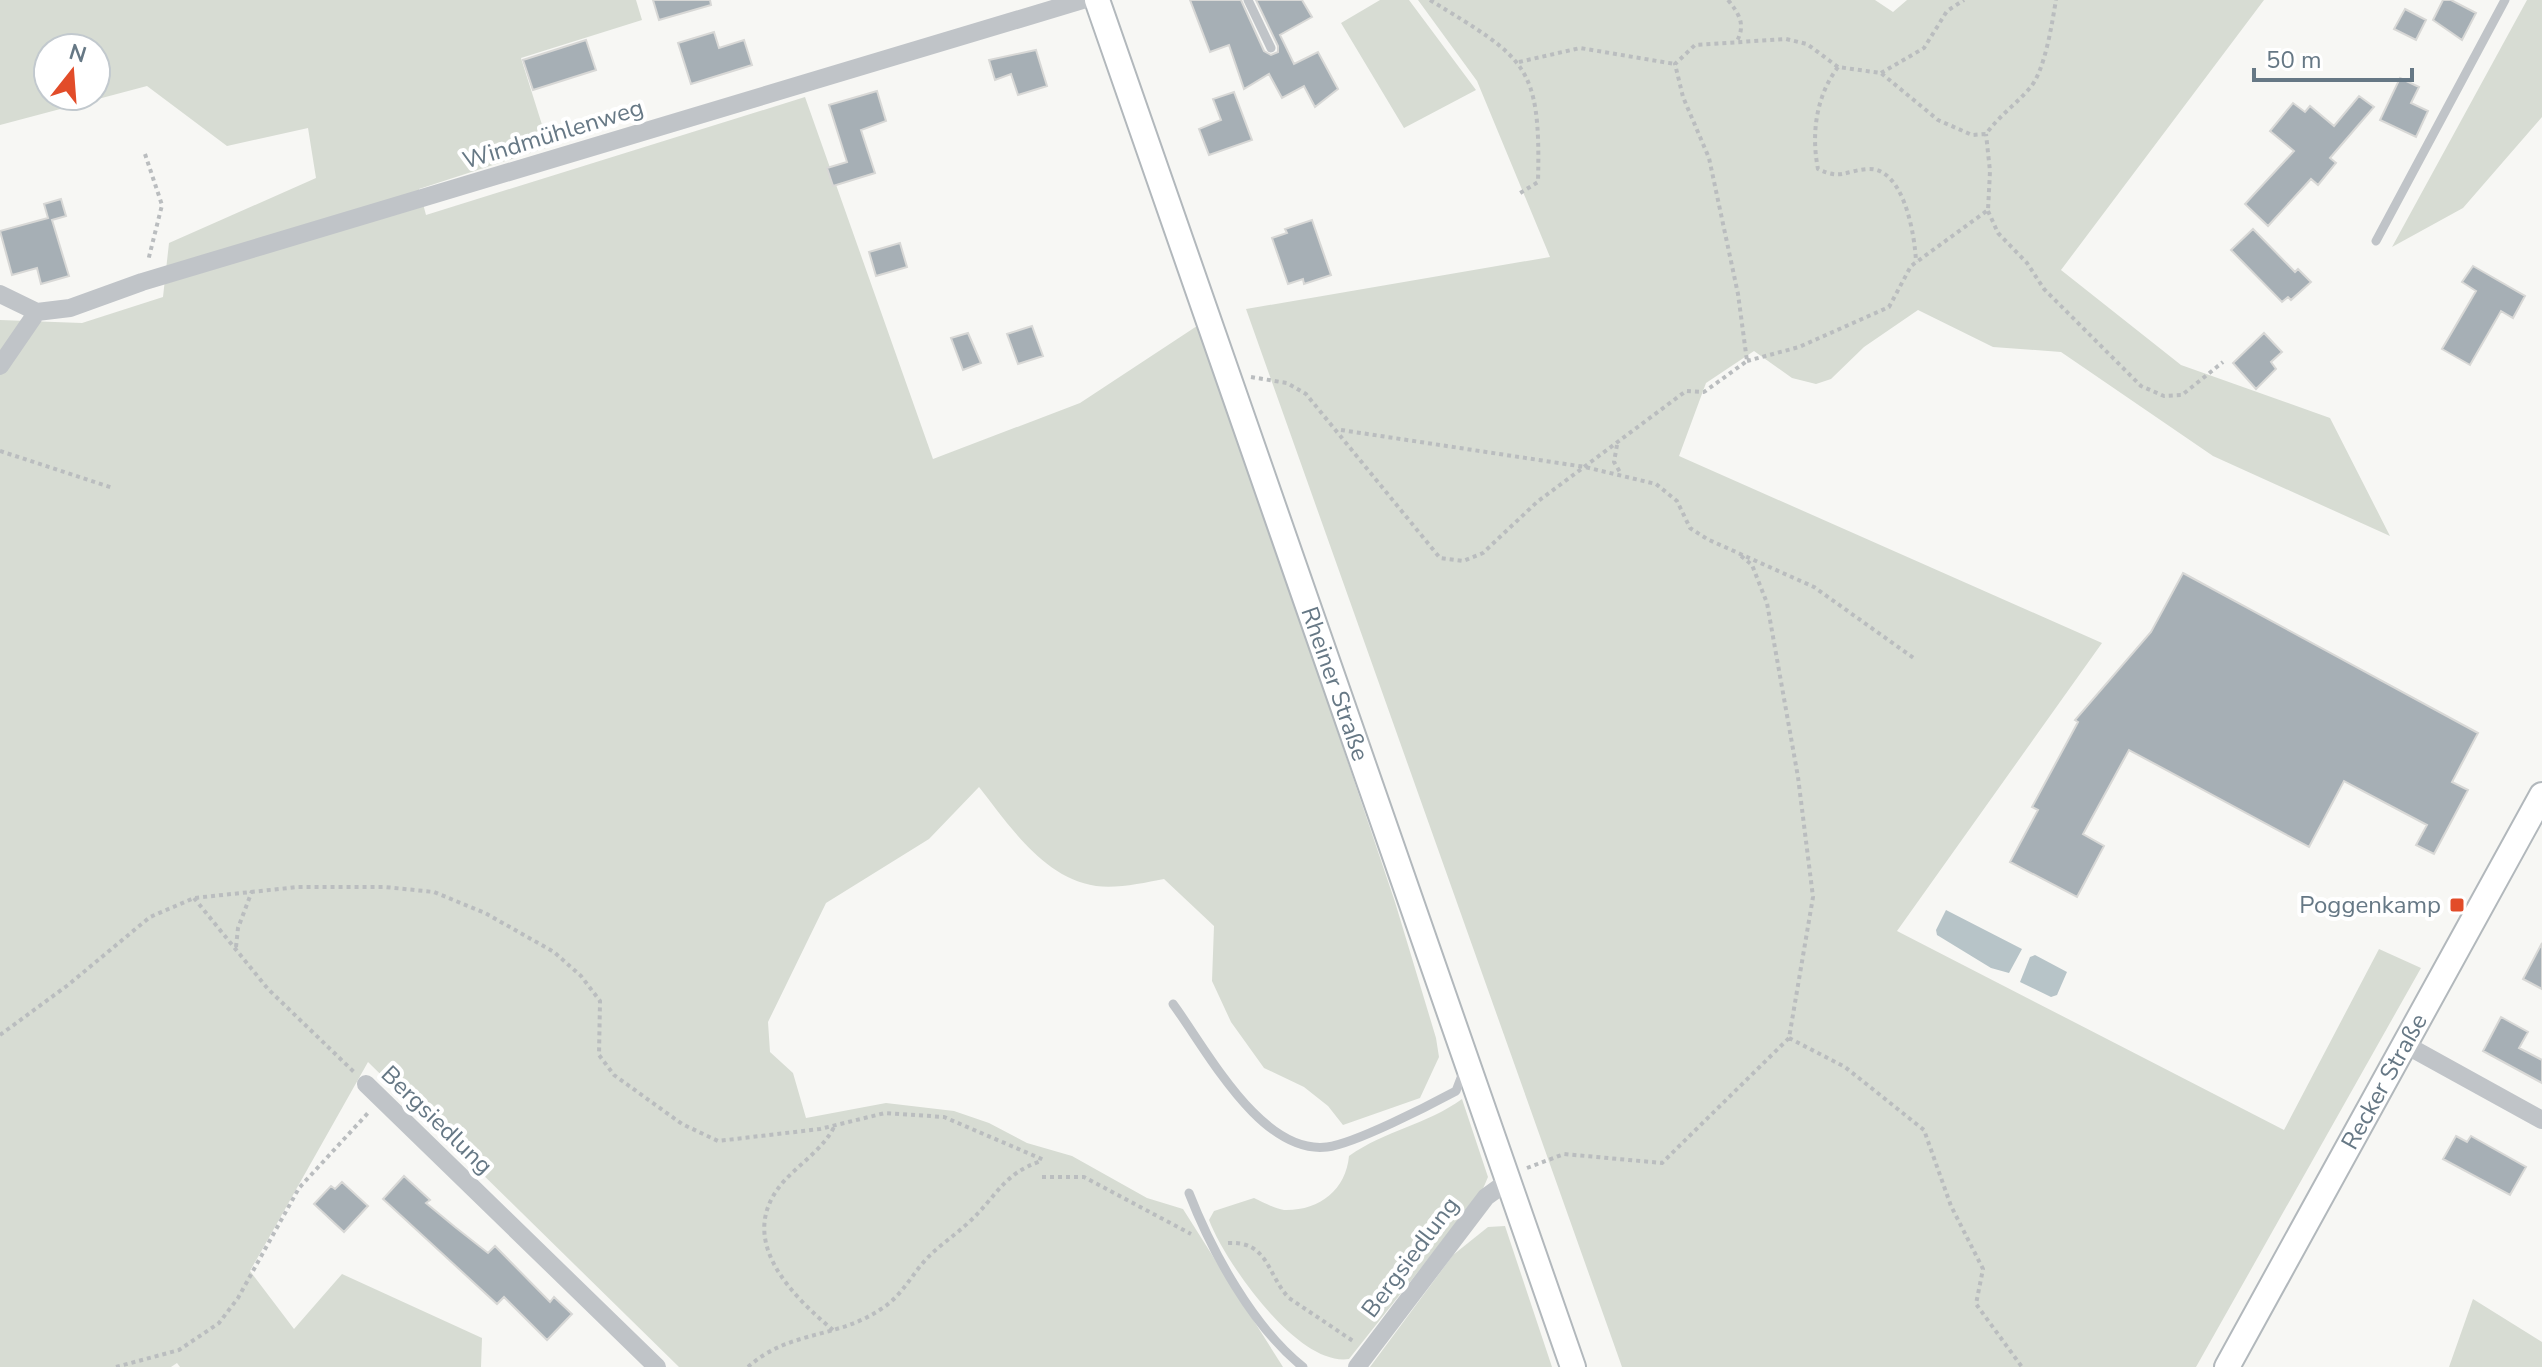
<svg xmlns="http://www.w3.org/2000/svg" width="2542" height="1367" viewBox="0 0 2542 1367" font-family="'Nunito Sans',sans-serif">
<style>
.green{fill:#d7dcd3;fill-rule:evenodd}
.water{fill:#b7c4c8}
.building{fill:#a6afb5;stroke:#d8d8d6;stroke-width:2}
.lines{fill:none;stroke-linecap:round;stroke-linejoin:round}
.secondary-casing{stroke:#b2b8bc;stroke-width:28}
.path{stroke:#babdbf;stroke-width:4;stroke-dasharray:4 4;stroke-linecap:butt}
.service{stroke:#c0c4c8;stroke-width:9}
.minor{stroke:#c0c4c8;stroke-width:18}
.secondary{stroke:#fff;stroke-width:24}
.poi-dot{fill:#e24c29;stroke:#fff;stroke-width:3}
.labels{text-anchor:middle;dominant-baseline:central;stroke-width:8;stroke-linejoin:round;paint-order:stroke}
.street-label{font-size:24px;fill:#667885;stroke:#fff}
.poi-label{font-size:24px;fill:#667885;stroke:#fff;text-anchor:end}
</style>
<rect width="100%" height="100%" fill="#f7f7f4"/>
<path class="green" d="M0,0H636L642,20L521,58L549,147L419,189L426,215L805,97L933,459L1080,403L1200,324L1395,902L1436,1038L1439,1057L1420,1098L1343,1125L1328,1106L1304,1087L1264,1068L1231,1022L1212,981L1214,926L1164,879C1143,883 1117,889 1096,886C1043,878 1009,825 979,787L929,839L826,903L768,1022L770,1052L793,1073L806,1118L886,1103L954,1111L989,1123L1027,1143L1072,1156L1147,1198L1183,1209L1283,1367H679L368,1062L250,1271L294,1329L342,1274L482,1338L481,1367H180L177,1363L171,1367H0V320L82,323L163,297L169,243L316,178L308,128L227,146L147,86L0,125ZM48,48H96V96H48Z
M1380,0H1409L1476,90L1404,128L1341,23Z
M1418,0H1875L1893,12L1907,0H2264L2061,270L2181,365L2330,418L2390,536L2213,456L2061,352L1993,347L1918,310L1864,347L1831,379L1816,384L1792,378L1754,351L1706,383L1679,456L2102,643L1897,931L2284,1130L2379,949L2421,968L2196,1367H1622L1246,309L1550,257L1477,81Z
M2527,0H2542V117L2463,208L2392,247Z
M1462,1099L1488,1177L1482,1191L1349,1359C1297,1367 1224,1260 1209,1220L1214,1211L1254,1198C1263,1202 1275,1209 1284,1210C1319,1211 1346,1190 1349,1156C1384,1131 1428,1124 1462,1099Z
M1505,1226L1552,1367H1370L1453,1255L1488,1227Z
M2473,1299L2542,1342V1367H2449Z"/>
<path class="water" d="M1946,910L2022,949L2009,973L1991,968L1937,935L1936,930Z
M2035,955L2067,972L2057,995L2051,997L2020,982L2030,957Z"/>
<path class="building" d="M653,0H710L711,5L659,20Z
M1190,0H1241L1264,51L1271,55L1278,52V46L1256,0H1302L1312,17L1280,35L1294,64L1318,52L1338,89L1315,107L1304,86L1282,98L1269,74L1244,89L1229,45L1210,52Z
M2443,0H2451L2476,13L2462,40L2433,20Z
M2405,9L2426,20L2416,40L2394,29Z
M714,32L719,48L744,40L752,65L691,84L678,43Z
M586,40L596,70L533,90L523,60Z
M1036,50L1047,86L1018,95L1011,74L995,80L989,60Z
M2400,78L2419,87L2411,103L2428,111L2416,137L2380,120Z
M877,91L886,121L861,130L875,173L833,186L827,168L847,162L829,105Z
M1234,92L1252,140L1209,155L1199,129L1221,120L1213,99Z
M2359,96L2374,107L2330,158L2336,163L2318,185L2311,179L2268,226L2245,204L2294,151L2270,131L2293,103L2305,112L2310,106L2334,126Z
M61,199L66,216L52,220L69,276L41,284L37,268L12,275L0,231L48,218L44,204Z
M1312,220L1331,275L1304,284L1303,279L1288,284L1272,238L1287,233L1285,229Z
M2253,229L2295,272L2298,269L2311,282L2291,300L2288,297L2282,302L2231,250Z
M900,243L907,267L876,276L869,252Z
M2473,266L2525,296L2513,318L2501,311L2470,365L2442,349L2476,291L2462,282Z
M1032,326L1043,356L1018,364L1007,334Z
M968,333L981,363L963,370L951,338Z
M2264,333L2282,352L2271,362L2276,369L2256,389L2233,363Z
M2183,573L2478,733L2452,782L2468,790L2434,854L2416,845L2427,825L2344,781L2309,847L2129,750L2083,834L2104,846L2077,897L2010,862L2038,810L2032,807L2078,722L2075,720L2151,632Z
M2542,943V989L2523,979Z
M2501,1017L2528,1032L2519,1048L2542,1060V1083L2483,1051Z
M2456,1136L2467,1142L2471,1136L2526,1167L2510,1195L2443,1159Z
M404,1176L430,1200L426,1203L455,1227L488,1253L495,1246L550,1302L554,1297L572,1314L547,1340L504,1297L497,1304L383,1199Z
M342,1182L368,1206L344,1232L314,1204L331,1186L335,1189Z"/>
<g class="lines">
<g class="secondary-casing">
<g id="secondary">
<path id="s1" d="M1097,0L1573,1367"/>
<path id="s2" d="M2227,1367L2542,795"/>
</g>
</g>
<path class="path" d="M1430,0C1526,59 1541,64 1538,182L1517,195
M1728,0C1740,15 1746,25 1736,43
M1519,62L1580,48L1675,64
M1838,67C1816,96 1811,134 1818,169C1841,180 1844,171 1867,169C1904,166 1915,236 1916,262
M1881,73L1924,48L1947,11L1964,0
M145,154L162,205L148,261
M1988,211L1998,233L2027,263L2044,289L2141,386L2164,396L2182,395L2223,362
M1747,361L1799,347L1889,307L1911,266L1988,210L1990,171L1986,134
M1251,377L1287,383L1306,394L1440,558L1463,561L1483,553L1537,502L1686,391L1704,392L1747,361L1738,294L1709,158L1683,97L1675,64L1695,45L1786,39L1807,44L1838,67L1881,73L1938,120L1972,135L1986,134C1999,116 2015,105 2029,89C2045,72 2052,23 2056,0
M1341,430L1585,467L1656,484L1677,501L1690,528L1707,539L1814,587L1915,659
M1617,445L1614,462L1621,474
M0,451L113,488
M194,898L268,989L354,1072
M236,947L238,928L252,891
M0,1035L68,985L150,917L194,898L298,887H385L434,892L485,913L554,952L581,976L600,1001L599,1055L614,1075L682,1124L718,1141L820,1129L885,1113L944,1117L1044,1160
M1789,1038L1845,1067L1924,1130L1951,1206L1983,1269L1976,1304L2022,1367
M1527,1168L1564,1154L1662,1163L1789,1038L1813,897L1798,777L1767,603L1752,565L1740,555
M1042,1177H1084L1191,1234
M1228,1243C1269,1241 1267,1275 1289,1298L1353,1341
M833,1330C790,1294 733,1237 785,1180C801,1163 825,1147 835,1125
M116,1367L179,1350L219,1323L238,1298L299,1188L368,1113
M748,1367C789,1330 837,1339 881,1309C900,1297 908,1281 922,1264C935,1248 953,1237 968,1223C996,1198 1002,1174 1041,1161"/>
<path class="service" d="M1248,0L1271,48
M2376,241L2505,0
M1173,1004C1207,1050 1261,1155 1327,1147C1354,1144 1430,1105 1456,1091L1464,1070
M1189,1193C1212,1252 1253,1327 1303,1367"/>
<path class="minor" d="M0,294L37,312L70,308L142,282L1083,0
M0,366L37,312
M2406,1045L2542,1120
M366,1084L657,1367
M1357,1367L1486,1197L1508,1181"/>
<use href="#secondary" class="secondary"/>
</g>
<rect class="poi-dot" x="2449" y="897" width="16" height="16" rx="4"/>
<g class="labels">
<g class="street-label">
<text transform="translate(553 134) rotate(-17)">Windmühlenweg</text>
<text stroke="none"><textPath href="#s1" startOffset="724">Rheiner Straße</textPath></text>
<text stroke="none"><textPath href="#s2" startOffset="326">Recker Straße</textPath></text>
<text transform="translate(437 1120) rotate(44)">Bergsiedlung</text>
<text transform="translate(1410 1257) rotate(-53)">Bergsiedlung</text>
</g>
<g class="poi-label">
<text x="2441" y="905">Poggenkamp</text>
</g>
</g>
<g transform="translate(72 72) rotate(17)"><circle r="38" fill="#ffffff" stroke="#c2c9ce" stroke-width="2"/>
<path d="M0-6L14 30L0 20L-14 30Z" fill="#e24c29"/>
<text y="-12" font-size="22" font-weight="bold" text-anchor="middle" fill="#667885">N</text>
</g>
<path d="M2254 68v12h158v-12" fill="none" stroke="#667885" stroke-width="4"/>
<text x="2266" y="68" font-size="24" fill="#667885" stroke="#ffffff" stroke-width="6" paint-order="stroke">50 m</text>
</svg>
